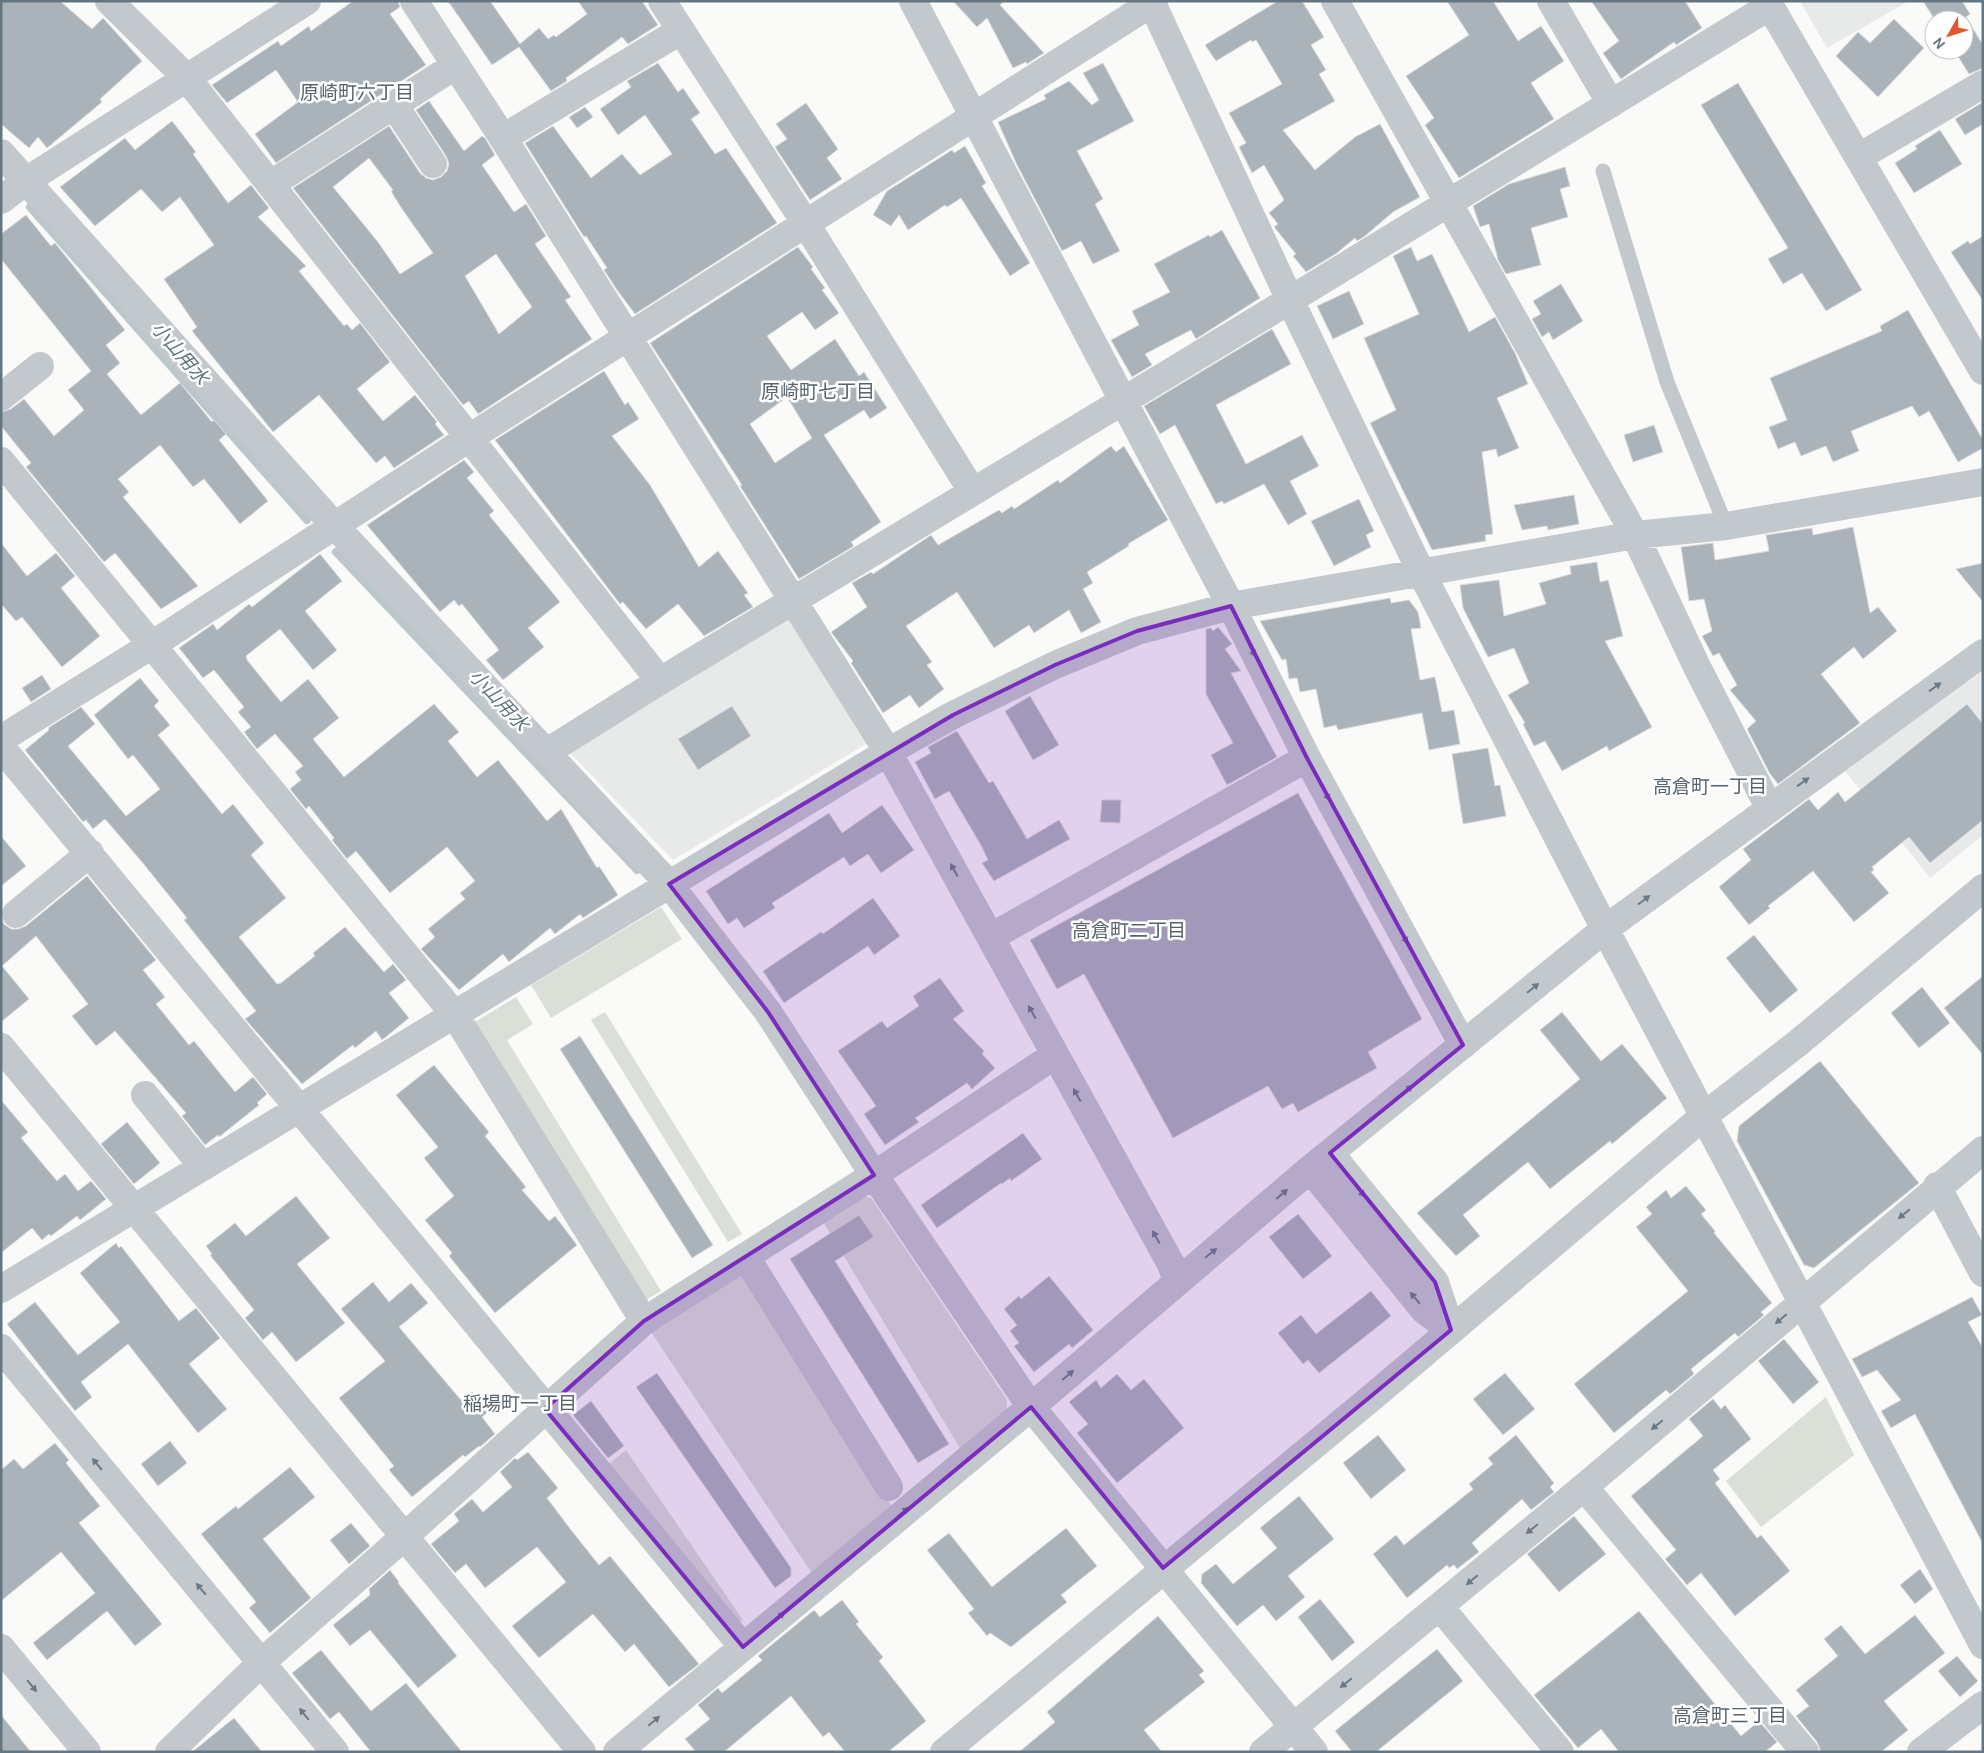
<svg xmlns="http://www.w3.org/2000/svg" width="1984" height="1753" viewBox="0 0 1984 1753" font-family="Cabin,'Noto Sans JP',sans-serif">
<style>
.built{fill:#e8e9e9}
.green{fill:#dadfd7}
.lines{fill:none;stroke-linecap:round;stroke-linejoin:round}
.stream{stroke:#bbc7cb;stroke-width:8}
.building{fill:#aab3b9;stroke:#dcdcda;fill-rule:evenodd}
.service{stroke:#c3c8cc;stroke-width:15}
.minor{stroke:#c3c8cc;stroke-width:28}
.tertiary{stroke:#c3c8cc;stroke-width:28}
.oneway{fill:#6a7a87}
.marked{fill:#7b2cbf;fill-opacity:0.2;stroke:#7b2cbf;stroke-width:4;stroke-linejoin:round}
.labels{text-anchor:middle;dominant-baseline:central;stroke-width:5;stroke-linejoin:round;paint-order:stroke}
.neighbourhood-label{font-size:19px;fill:#57646e;stroke:#fff}
.water-label{font-size:19px;font-style:italic;fill:#60757c;stroke:#fff}
</style>
<rect width="100%" height="100%" fill="#fafaf8"/>
<path class="built" d="M1800,1H1909L1827,48Z
M789,618L866,744L673,860L568,751Z
M1983,671V835L1930,878L1845,771Z"/>
<path class="green" d="M661,907L682,939L551,1018L531,985Z
M516,997L533,1024L507,1040L661,1291L646,1300L475,1022Z
M605,1012L742,1234L728,1242L591,1020Z
M860,1196L871,1198L1007,1400L1006,1413L961,1450L822,1220Z
M744,1272L892,1507L811,1572L649,1329Z
M1826,1397L1854,1455L1761,1527L1726,1481Z
M626,1450L743,1620L737,1624L608,1465Z"/>
<g class="lines">
<path class="stream" d="M30,207L307,520
M336,552L637,870"/>
</g>
<path class="building" d="M1,1H60L92,29L103,18L142,61L100,99L102,102L47,148L38,137L29,148L1,124Z
M353,1H398L400,7L390,14L426,65L276,163L255,134L298,102L276,70L227,103L212,85L278,41L281,46L309,26L311,31Z
M448,1H490L520,44L539,28L548,39L554,35L556,37L587,14L578,1H642L658,25L628,44L622,37L566,78L567,81L551,91L519,47L492,65Z
M953,1H1004L1000,5L1044,53L1027,64L1026,62L1013,68L987,18L977,27Z
M1278,1H1302L1324,37L1311,45L1326,70L1319,74L1335,101L1283,130L1315,170L1355,137L1380,124L1420,197L1393,212L1365,236L1357,241L1355,238L1337,253L1306,272L1293,256L1296,254L1274,227L1278,224L1269,213L1284,200L1264,165L1252,173L1239,147L1246,143L1229,113L1282,84L1256,40L1252,42L1251,40L1216,61L1205,45Z
M1447,1H1493L1518,41L1541,26L1564,61L1531,83L1554,119L1459,178L1425,125L1434,118L1406,76L1469,35Z
M1591,1H1685L1702,28L1676,45L1674,42L1621,79L1603,53L1619,41Z
M1923,1H1962L1970,14L1966,17L1983,45V68L1969,74L1954,50H1964V20H1935Z
M1894,19L1924,48L1878,97L1836,56L1858,32L1870,43Z
M658,63L678,92L683,88L700,113L691,119L715,154L726,148L777,223L635,314L617,290L604,270L607,268L586,236L584,237L525,143L553,126L591,178L622,154L640,175L672,154L645,115L618,135L600,109L631,87L627,81Z
M1103,63L1134,121L1077,151L1103,199L1095,204L1120,251L1093,264L1081,241L1062,251L1016,163L998,122L1046,99L1044,95L1069,81L1092,105L1099,100L1083,73Z
M1738,83L1862,290L1826,311L1802,273L1783,284L1768,259L1788,248L1701,105Z
M429,101L464,151L482,136L485,138L495,155L482,165L514,212L526,204L546,236L535,244L571,297L565,300L592,339L478,414L469,401L463,405L293,188L389,126L420,173L426,178L433,180L441,177L447,171L449,164L446,156L416,110ZM369,158L393,190L391,191L400,206L433,253L400,274L378,242L333,187ZM496,254L532,307L499,334L465,276Z
M1983,102V124L1965,135L1955,119Z
M806,103L838,149L827,158L842,179L810,200L775,147L787,139L776,124Z
M585,107L593,117L577,128L569,117Z
M172,121L196,152L193,154L228,203L251,185L269,208L258,217L306,266L299,271L344,326L347,324L352,330L360,323L390,362L357,389L383,421L415,395L437,422L435,424L444,435L394,468L385,456L376,463L319,395L273,432L192,331L197,327L164,279L214,245L180,197L162,212L141,189L95,226L60,187L125,138L135,150Z
M1940,130L1962,164L1914,193L1895,163L1917,149L1915,146Z
M965,146L986,183L982,186L1030,263L1010,276L961,198L947,207L945,205L908,230L899,215L891,226L873,215L887,191L952,150L954,153Z
M1565,167L1570,186L1560,189L1568,217L1531,228L1541,265L1506,274L1498,260L1489,224L1480,227L1473,206L1509,184Z
M26,215L51,246L55,243L125,330L106,345L120,363L107,374L141,415L180,383L212,422L214,420L226,434L219,440L268,501L240,524L204,479L193,487L160,445L118,479L129,492L123,497L198,586L161,609L115,553L104,562L26,467L31,463L1,426V412L11,409L24,399L54,436L84,410L68,390L91,371L1,259V234Z
M1222,230L1260,298L1196,339L1191,330L1145,354L1152,365L1132,377L1111,340L1139,325L1132,311L1170,292L1154,264L1209,235L1210,237Z
M1983,236V301L1951,252L1968,241L1970,244Z
M798,247L813,267L811,269L825,288L822,290L839,313L815,330L802,312L767,336L791,370L835,339L859,376L864,372L887,408L870,419L864,410L824,435L881,522L851,542L854,546L799,579L740,486L742,485L650,343ZM787,397L812,438L775,463L750,424Z
M1411,247L1417,261L1432,254L1469,332L1495,317L1515,353L1528,384L1497,398L1519,448L1498,457L1496,449L1482,452L1493,534L1485,535L1486,541L1432,550L1370,423L1396,410L1364,338L1419,314L1393,256Z
M1561,284L1583,321L1553,340L1549,332L1542,337L1532,319L1541,314L1533,301Z
M1349,291L1364,324L1333,339L1317,306Z
M1908,310L1983,440V448L1958,462L1929,411L1919,417L1912,406L1851,431L1859,451L1833,462L1826,446L1801,456L1795,442L1778,449L1769,427L1787,420L1770,378L1882,331L1880,326Z
M1272,329L1291,364L1216,405L1246,464L1302,435L1319,466L1290,481L1307,514L1288,525L1264,484L1224,504L1222,501L1216,504L1175,425L1160,434L1144,406Z
M604,371L625,405L628,402L639,419L612,436L650,485L699,567L718,551L748,593L744,595L753,607L704,636L678,604L646,629L623,602L620,604L495,440Z
M1654,425L1663,452L1633,462L1624,435Z
M1111,446L1116,452L1124,446L1168,520L1128,544L1129,546L1087,572L1093,583L1083,589L1101,622L1081,633L1069,610L1034,633L1029,625L994,648L957,592L906,626L932,662L927,665L944,689L919,708L910,695L883,713L851,663L853,661L831,632L867,607L852,583L871,572L873,574L931,535L938,545L999,510L1002,513L1012,506L1014,509L1058,480L1060,483Z
M464,460L474,472L467,478L494,511L489,515L560,602L528,628L544,647L503,680L486,660L499,650L462,604L459,606L454,600L440,612L367,525Z
M1574,495L1579,524L1548,530L1547,526L1522,530L1514,505Z
M1359,499L1374,531L1366,535L1371,547L1334,566L1311,521Z
M1853,527L1870,613L1878,607L1897,631L1863,659L1854,647L1821,674L1860,723L1778,784L1770,774L1747,729L1756,721L1730,690L1737,685L1719,653L1713,656L1702,636L1712,631L1704,599L1689,601L1681,547L1713,543L1715,560L1769,551L1766,535L1812,528L1813,535Z
M1,543L27,576L56,553L75,576L61,588L100,636L62,667L22,617L16,621L1,604Z
M320,554L342,581L305,611L337,650L313,670L280,629L246,656L247,660L281,702L308,679L339,718L313,739L344,777L434,704L459,732L448,741L477,777L498,760L547,821L561,809L597,868L599,866L618,895L583,918L580,914L555,934L550,928L509,962L503,954L459,990L421,949L435,937L428,929L465,899L460,893L475,881L447,847L390,893L356,851L347,859L332,840L334,838L309,806L306,809L290,789L301,780L295,772L303,766L275,734L257,749L244,732L251,727L238,712L244,707L214,670L203,678L179,648L213,624L217,630L249,604L252,607Z
M1597,562L1600,582L1608,580L1623,636L1605,641L1652,727L1609,751L1607,746L1562,771L1545,741L1534,746L1523,724L1525,723L1508,695L1529,683L1514,648L1488,657L1463,608L1460,585L1499,580L1504,616L1546,604L1539,583L1571,574L1570,566Z
M1983,563V602L1956,569Z
M1390,598L1391,603L1409,600L1418,612L1421,628L1411,629L1420,680L1435,677L1442,712L1454,710L1460,744L1429,750L1422,713L1338,730L1336,725L1324,728L1316,689L1300,692L1297,678L1289,679L1286,659L1282,660L1260,621Z
M1218,627L1232,644L1225,649L1241,671L1231,673L1277,757L1227,785L1211,755L1233,743L1206,694V629L1211,628L1213,631Z
M42,675L51,689L31,702L22,688Z
M140,678L159,701L154,706L170,725L158,735L222,814L233,804L264,843L251,855L286,898L239,937L277,984L281,983L315,956L313,953L345,927L384,972L393,964L406,980L389,993L409,1018L382,1040L376,1031L355,1048L353,1045L302,1084L245,1019L256,1011L184,920L187,918L142,862L105,819L93,829L86,820L83,822L25,750L49,730L48,728L81,707L95,724L68,746L126,816L160,789L133,755L128,759L94,715Z
M1030,696L1059,745L1033,760L1005,711Z
M1967,704L1983,724V820L1930,863L1909,837L1872,867L1874,870L1871,872L1889,893L1854,922L1813,871L1768,906L1770,908L1749,925L1719,887L1751,860L1743,849L1809,799L1818,810L1838,792L1845,802Z
M732,706L751,736L698,770L678,739Z
M957,731L989,783L993,781L1027,839L1059,820L1070,839L994,881L982,863L988,860L982,847L949,791L935,799L915,762L931,753L928,747Z
M1488,748L1495,786L1500,785L1506,816L1463,824L1452,754Z
M1298,793L1422,1019L1368,1052L1377,1068L1298,1112L1293,1103L1282,1109L1268,1086L1173,1138L1084,974L1057,989L1030,940Z
M1102,800H1121L1120,823L1100,822Z
M882,805L914,850L881,873L868,854L850,866L844,857L772,903L775,908L744,928L737,918L728,924L706,891L829,813L842,833Z
M1,836L26,866L1,886Z
M87,876L156,960L143,970L165,997L156,1004L189,1045L194,1041L235,1092L253,1077L267,1094L257,1103L259,1105L219,1137L218,1135L205,1145L182,1116L186,1113L115,1031L96,1046L72,1016L88,1004L36,936L2,966L29,999L1,1022V918L4,924L11,929H18L26,926Z
M873,898L900,936L874,955L868,946L784,1003L763,971L821,932L823,934Z
M1754,935L1798,990L1770,1013L1726,958Z
M1983,976V1055L1944,1008Z
M940,978L964,1011L953,1019L984,1051L982,1054L995,1068L972,1089L967,1083L915,1118L919,1122L885,1145L864,1114L876,1106L838,1051L882,1021L887,1028L919,1006L913,996Z
M1922,987L1950,1023L1919,1048L1891,1013Z
M1562,1012L1601,1061L1622,1044L1667,1098L1612,1144L1610,1141L1550,1189L1528,1162L1463,1215L1480,1236L1456,1256L1417,1213L1580,1079L1540,1030Z
M580,1036L713,1245L692,1258L560,1049Z
M1820,1061L1919,1183L1814,1268L1804,1265L1737,1141L1739,1126Z
M434,1065L489,1132L485,1136L526,1187L522,1190L549,1221L555,1216L577,1245L495,1313L449,1256L452,1253L425,1220L454,1196L424,1158L438,1147L396,1095Z
M1,1100L28,1132L21,1138L57,1181L65,1174L78,1191L91,1181L106,1199L80,1220L77,1216L51,1236L49,1234L42,1240L32,1228L1,1253Z
M127,1122L160,1163L134,1184L101,1144Z
M1023,1133L1042,1159L1011,1181L1010,1178L1002,1184L1001,1183L937,1228L921,1205Z
M1686,1186L1706,1210L1701,1214L1715,1231L1714,1233L1772,1303L1761,1312L1764,1315L1738,1337L1735,1333L1691,1369L1694,1374L1670,1394L1666,1390L1614,1433L1574,1384L1688,1291L1636,1227L1652,1214L1646,1207L1666,1190L1671,1198Z
M296,1196L330,1238L297,1264L345,1323L296,1362L272,1332L263,1340L245,1318L254,1310L210,1255L212,1254L206,1246L235,1223L246,1236Z
M1298,1214L1332,1256L1303,1279L1269,1237Z
M859,1215L874,1237L835,1261L949,1444L918,1463L790,1259Z
M116,1243L119,1248L121,1246L179,1321L196,1308L220,1338L189,1364L227,1409L198,1433L128,1344L81,1382L92,1397L75,1411L7,1324L35,1302L78,1355L120,1322L80,1273Z
M1049,1276L1093,1330L1072,1348L1069,1344L1034,1372L1014,1346L1019,1343L1010,1331L1017,1325L1004,1309L1019,1296L1021,1299Z
M373,1282L389,1302L411,1283L428,1303L399,1327L461,1400L472,1392L488,1412L482,1417L495,1434L480,1447L479,1446L465,1457L463,1455L412,1497L389,1470L394,1466L339,1398L385,1361L341,1309Z
M1371,1291L1391,1316L1319,1373L1308,1360L1303,1364L1278,1333L1301,1315L1316,1334Z
M1972,1297L1982,1315L1968,1322L1983,1348V1544L1915,1414L1891,1428L1881,1411L1901,1400L1877,1370L1862,1377L1852,1359Z
M1784,1339L1819,1382L1793,1404L1758,1361Z
M657,1373L791,1568V1576L775,1588L636,1387Z
M1505,1373L1535,1409L1503,1435L1473,1399Z
M1117,1374L1131,1390L1144,1379L1184,1428L1117,1483L1077,1433L1088,1424L1069,1402L1096,1380L1101,1388Z
M1713,1399L1721,1409L1725,1405L1751,1439L1713,1470L1720,1479L1715,1483L1757,1538L1761,1535L1790,1571L1735,1616L1701,1573L1687,1585L1665,1559L1676,1550L1631,1496L1703,1436L1689,1419Z
M591,1401L624,1446L608,1458L573,1415Z
M1378,1435L1406,1470L1371,1499L1343,1463Z
M1516,1435L1554,1483L1550,1487L1554,1492L1531,1510L1522,1499L1472,1543L1479,1552L1457,1569L1454,1565L1449,1568L1447,1565L1407,1598L1373,1554L1396,1535L1404,1545L1473,1489L1469,1484L1493,1464L1488,1458Z
M170,1441L187,1463L158,1486L141,1464Z
M55,1443L69,1460L66,1463L100,1506L79,1523L162,1624L135,1646L107,1611L47,1660L33,1643L95,1593L61,1552L1,1601V1470L14,1459L23,1469Z
M528,1452L558,1488L547,1498L571,1530L599,1565L610,1556L699,1664L669,1687L634,1644L625,1652L593,1614L539,1658L512,1626L566,1582L537,1547L485,1588L466,1564L455,1573L431,1544L459,1521L454,1514L472,1499L483,1512L512,1487L500,1472L515,1458L517,1460Z
M290,1467L315,1497L263,1539L311,1598L270,1633L249,1608L256,1602L201,1534L236,1506L238,1509Z
M1299,1496L1334,1539L1288,1576L1305,1597L1276,1621L1263,1605L1237,1626L1201,1583L1202,1574L1216,1564L1233,1584L1277,1548L1260,1528Z
M1574,1516L1606,1554L1559,1592L1527,1554Z
M351,1523L370,1546L349,1564L330,1540Z
M1066,1528L1097,1566L1061,1595L1067,1602L1011,1647L990,1633L987,1636L968,1613L974,1609L927,1550L949,1533L992,1587Z
M1920,1569L1933,1589L1915,1604L1900,1585Z
M390,1570L399,1582L398,1583L457,1656L418,1688L370,1630L350,1646L333,1625L370,1595L369,1589Z
M1320,1599L1355,1642L1332,1661L1298,1617Z
M842,1600L859,1622L856,1624L883,1657L879,1661L926,1721L888,1752H845L829,1732L823,1737L791,1696L724,1752H696L685,1739L710,1719L698,1705L718,1688L722,1693L762,1660L758,1656L814,1610L820,1617Z
M1639,1611L1741,1736L1759,1721L1777,1742L1765,1752H1619L1601,1729L1578,1748L1534,1695Z
M1915,1615L1945,1653L1884,1701L1908,1730L1881,1752H1821L1817,1742L1796,1716L1809,1706L1796,1690L1838,1656L1824,1639L1841,1625L1865,1654Z
M1158,1616L1204,1671L1199,1675L1205,1682L1144,1730L1162,1752H1019L1055,1722L1047,1712Z
M1437,1649L1463,1681L1376,1752H1352L1335,1731Z
M321,1650L371,1711L406,1683L462,1752H371L339,1712L330,1719L292,1673Z
M1957,1656L1978,1681L1960,1697L1938,1671Z
M1,1715L31,1752H1Z
M234,1718L262,1752H192Z"/>
<g class="lines">
<path class="service" d="M1603,171L1667,382L1726,526"/>
<path class="minor" d="M109,1L186,77L660,681
M414,1L503,138L888,752L1171,1264L1177,1281
M662,1L806,224L972,491
M913,1L1231,606L1307,758L1463,1045
M1151,1L1290,300L1421,572L1605,929L1983,1645
M1335,1L1635,535L1697,667L1769,807
M1551,1L1611,104
M1767,1L1983,371
M394,105L433,164
M503,138L680,31
M1,153L335,526L669,884L768,1012L874,1175L1031,1407L1314,1752
M1859,157L1983,84
M271,184L456,65
M1,200L26,181L307,1
M1,397L40,366
M1,461L455,1015L644,1321
M1,739L152,645L469,438L1152,3
M1,747L743,1647
M547,752L660,681L1290,300L1770,6
M16,914L90,853
M991,937L1307,758
M1,1047L582,1752
M145,1095L203,1167
M1330,1153L1435,1282L1451,1330
M1310,1169L1424,1310L1451,1330
M1937,1186L1983,1273
M746,1257L889,1487
M1,1289L888,752L953,715L1055,665L1137,631L1231,606L1635,535L1726,526L1983,482
M1,1348L335,1752
M1584,1487L1805,1752
M1440,1607L1560,1752
M1,1648L87,1752
M169,1752L262,1662L405,1536L644,1321L874,1175L1055,1055
M617,1752L1031,1407L1310,1169L1605,929L1983,653
M1263,1752L1584,1487L1983,1150"/>
<path class="tertiary" d="M1152,3L1154,1
M944,1752L1376,1394L1705,1115L1798,1043L1983,888
M1921,1752L1983,1705"/>
</g>
<defs><path id="oneway-solid" d="M-6-.8H1V-3.2L6.5 0L1 3.2V.8H-6Z" transform="scale(1.25)"/></defs>
<g class="oneway">
<use href="#oneway-solid" transform="translate(1252 650) rotate(64)"/>
<use href="#oneway-solid" transform="translate(1935 687) rotate(-36)"/>
<use href="#oneway-solid" transform="translate(1803 782) rotate(-36)"/>
<use href="#oneway-solid" transform="translate(1326 794) rotate(61)"/>
<use href="#oneway-solid" transform="translate(954 870) rotate(-119)"/>
<use href="#oneway-solid" transform="translate(1644 900) rotate(-37)"/>
<use href="#oneway-solid" transform="translate(1404 937) rotate(61)"/>
<use href="#oneway-solid" transform="translate(1533 988) rotate(-39)"/>
<use href="#oneway-solid" transform="translate(1032 1012) rotate(-119)"/>
<use href="#oneway-solid" transform="translate(1407 1090) rotate(-39)"/>
<use href="#oneway-solid" transform="translate(1077 1095) rotate(-119)"/>
<use href="#oneway-solid" transform="translate(1360 1191) rotate(49)"/>
<use href="#oneway-solid" transform="translate(1282 1194) rotate(-41)"/>
<use href="#oneway-solid" transform="translate(1904 1214) rotate(140)"/>
<use href="#oneway-solid" transform="translate(1156 1237) rotate(-119)"/>
<use href="#oneway-solid" transform="translate(1211 1253) rotate(-39)"/>
<use href="#oneway-solid" transform="translate(1415 1298) rotate(-130)"/>
<use href="#oneway-solid" transform="translate(1781 1319) rotate(140)"/>
<use href="#oneway-solid" transform="translate(1068 1375) rotate(-41)"/>
<use href="#oneway-solid" transform="translate(1657 1425) rotate(140)"/>
<use href="#oneway-solid" transform="translate(97 1464) rotate(-130)"/>
<use href="#oneway-solid" transform="translate(903 1512) rotate(-40)"/>
<use href="#oneway-solid" transform="translate(1532 1529) rotate(141)"/>
<use href="#oneway-solid" transform="translate(1472 1580) rotate(140)"/>
<use href="#oneway-solid" transform="translate(201 1589) rotate(-130)"/>
<use href="#oneway-solid" transform="translate(779 1617) rotate(-40)"/>
<use href="#oneway-solid" transform="translate(1346 1683) rotate(141)"/>
<use href="#oneway-solid" transform="translate(32 1686) rotate(50)"/>
<use href="#oneway-solid" transform="translate(304 1714) rotate(-129)"/>
<use href="#oneway-solid" transform="translate(654 1721) rotate(-40)"/>
</g>
<path class="marked" d="M1231,606L1307,758L1463,1045L1330,1153L1435,1282L1451,1330L1163,1568L1031,1407L743,1647L545,1409L644,1321L874,1175L768,1012L669,884L953,715L1055,665L1137,631Z"/>
<g class="labels">
<g class="neighbourhood-label">
<text x="357" y="92">原崎町六丁目</text>
<text x="818" y="391">原崎町七丁目</text>
<text x="1710" y="786">高倉町一丁目</text>
<text x="1129" y="930">高倉町二丁目</text>
<text x="520" y="1403">稲場町一丁目</text>
<text x="1730" y="1715">高倉町三丁目</text>
</g>
<g class="water-label">
<text transform="translate(180 353) rotate(49)">小山用水</text>
<text transform="translate(499 700) rotate(47)">小山用水</text>
</g>
</g>
<rect width="1984" height="1753" fill="none" stroke="#657683" stroke-width="5"/>
<g transform="translate(1949 35) rotate(231)"><circle r="24" fill="#ffffff" stroke="#c1c8cd"/>
<path d="M0-4L9 19L0 12L-9 19Z" fill="#e4572e"/>
<text y="-8" font-size="14" font-weight="bold" text-anchor="middle" fill="#657683">N</text>
</g>
</svg>
